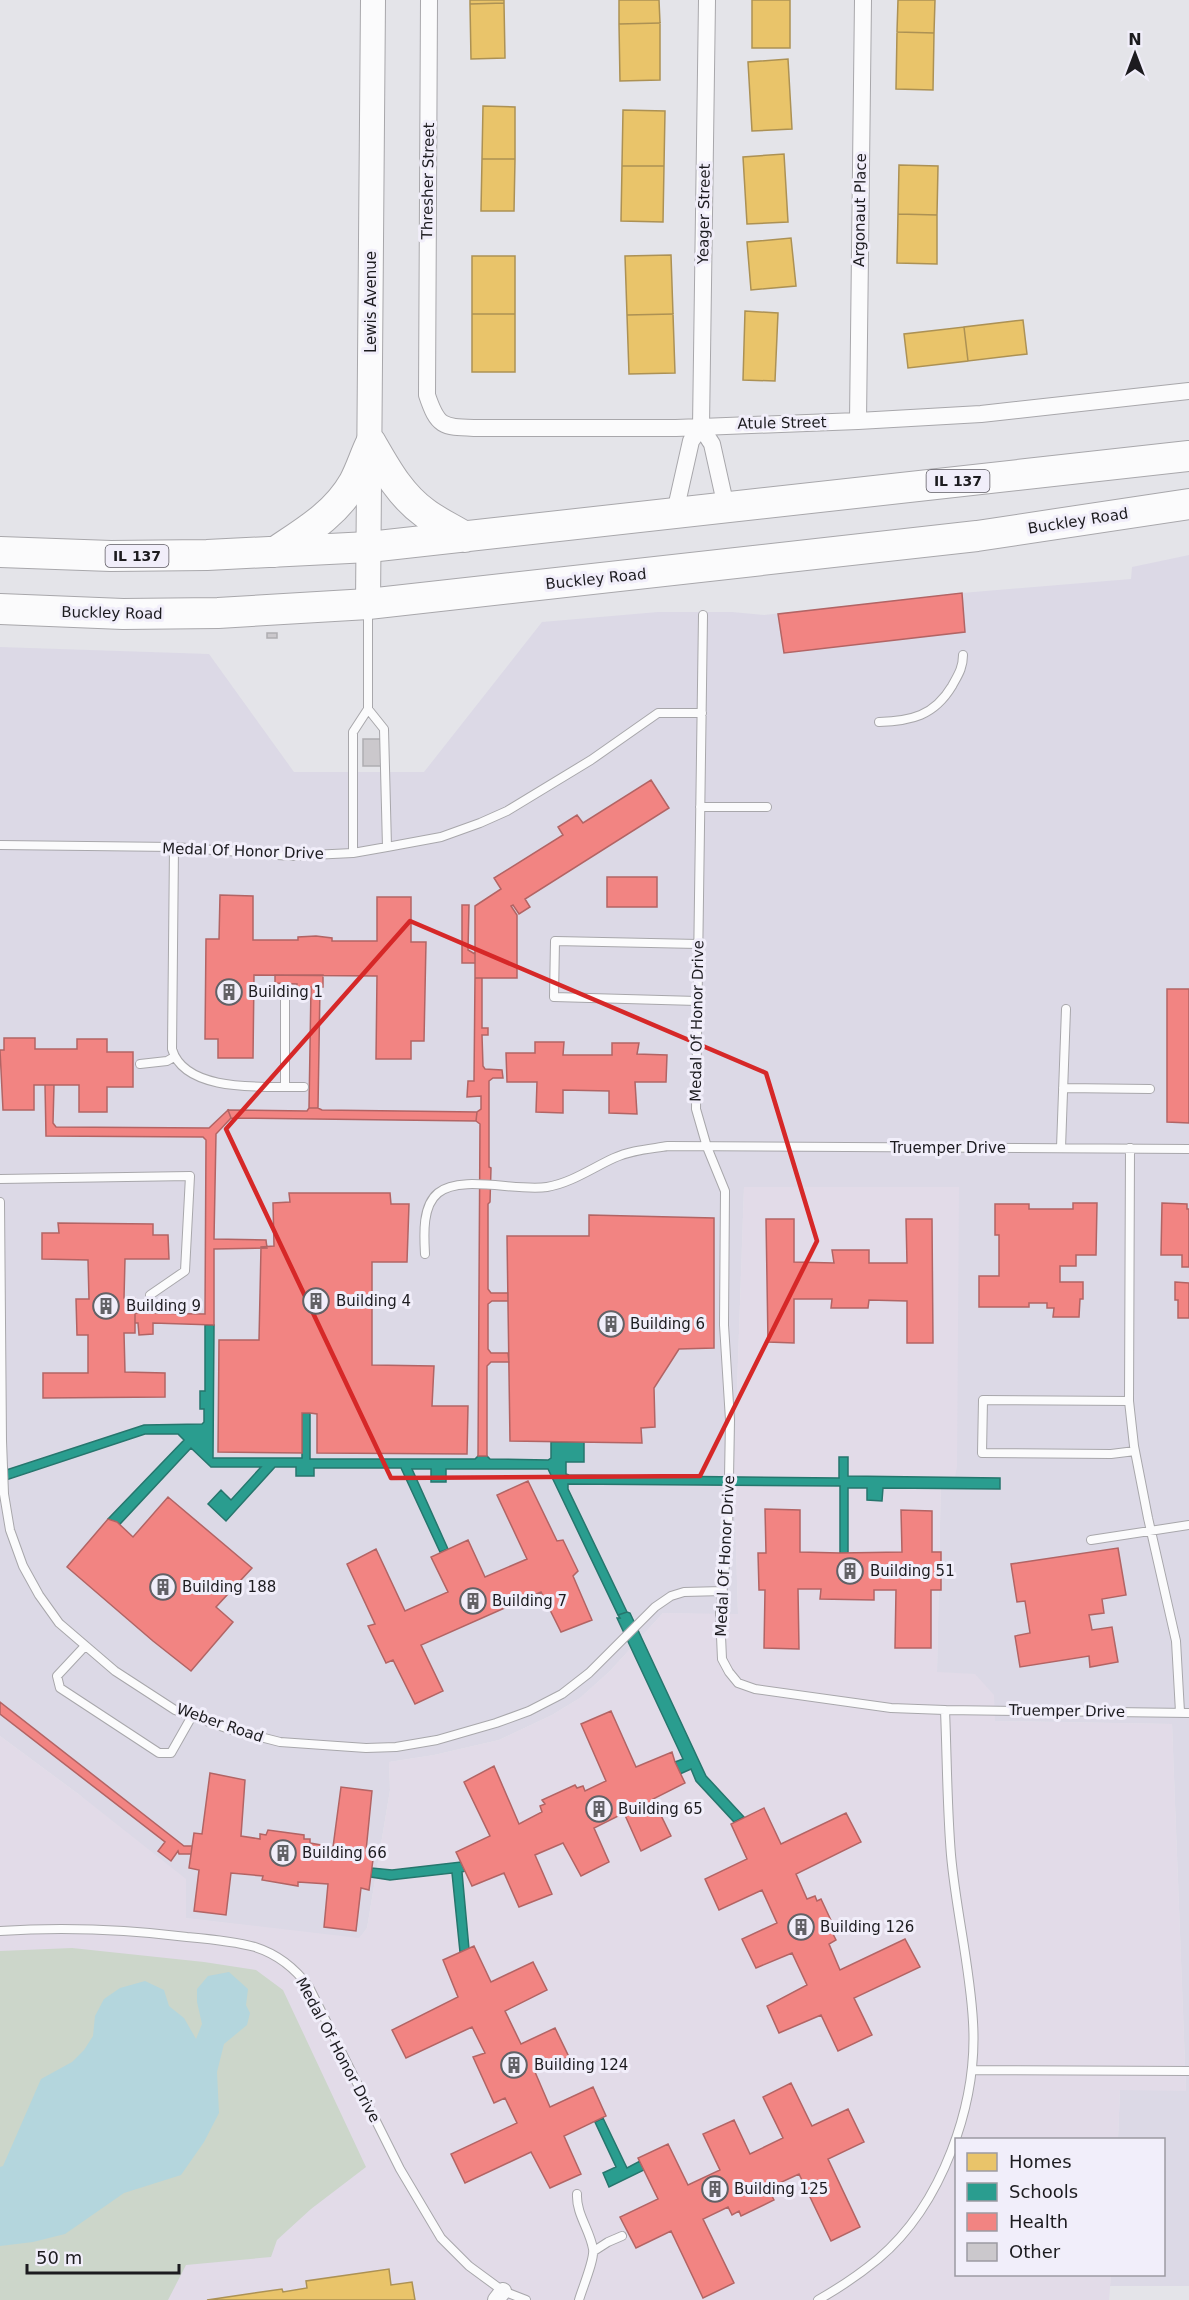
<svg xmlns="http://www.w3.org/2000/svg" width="1189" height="2300" viewBox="0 0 1189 2300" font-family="'DejaVu Sans',sans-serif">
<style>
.built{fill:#dcd9e6}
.education{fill:#e2dbe8}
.green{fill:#ccd6ca}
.water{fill:#b4d6dd}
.homes{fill:#e9c46a;stroke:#ac9154;stroke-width:1.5}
.schools{fill:#2a9d8f;stroke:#26766d;stroke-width:1.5}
.health{fill:#f28482;stroke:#b26464;stroke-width:1.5}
.building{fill:#cbc8cc;stroke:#afadb1;stroke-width:1.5}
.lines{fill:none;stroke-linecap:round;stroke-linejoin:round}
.lane-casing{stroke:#a8a7ab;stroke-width:10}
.street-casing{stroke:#a8a7ab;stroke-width:18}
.secondary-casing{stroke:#a8a7ab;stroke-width:26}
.highway-casing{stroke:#a8a7ab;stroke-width:32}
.lane{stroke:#fbfbfc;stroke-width:8}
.street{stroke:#fbfbfc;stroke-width:16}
.secondary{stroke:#fbfbfc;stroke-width:24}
.highway{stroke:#fbfbfc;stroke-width:30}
.marked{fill:none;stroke:#d62828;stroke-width:4.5;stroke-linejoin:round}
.labels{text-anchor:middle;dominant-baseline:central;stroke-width:6;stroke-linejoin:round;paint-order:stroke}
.shield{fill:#f1eefa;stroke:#5c5a61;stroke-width:1.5}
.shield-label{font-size:14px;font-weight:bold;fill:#1c1b1f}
.street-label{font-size:15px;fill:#1c1b1f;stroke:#f1eefa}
.poi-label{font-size:15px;fill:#1c1b1f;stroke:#f1eefa;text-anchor:start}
</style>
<rect width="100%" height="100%" fill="#e4e4e9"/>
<path class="built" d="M1189,555V2286H1110L1111,2275L1164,2274V2140L1118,2139L1120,2090H1186L1172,1724L995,1721L937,1673L941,1477L957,1467V1391L744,1187L734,1477L738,1615L663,1613L610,1671L580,1698L552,1715L499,1740L434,1755L389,1762L390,1790L367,1928L359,1939L185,1918L81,1796L0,1736V647L209,654L294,772H424L542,622L658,612H732L764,615L962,593L1131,579L1132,567Z"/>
<path class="education" d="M744,1187H959L957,1467L955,1477H941L937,1672L975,1674L994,1695L995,1721L1172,1724L1186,2091L1120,2090L1118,2139L956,2140V2274L1111,2275L1109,2300H0V1736L81,1796L186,1879V1918L359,1938L367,1928L390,1790L389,1762L434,1755L499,1740L552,1715L580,1698L610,1671L663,1613L738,1614L734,1477Z"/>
<path class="green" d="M72,1948L204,1962L256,1970L283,1990L366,2167L311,2209L277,2240L271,2257L186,2265L168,2300H0V1951Z"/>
<path class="water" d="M229,1972L248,1989L246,2005L250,2013L247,2025L224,2044L217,2072L219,2113L204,2142L181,2175L124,2193L65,2234L33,2242L0,2246V2167L3,2166L41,2079L72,2062L84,2050L93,2036L95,2016L104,1999L120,1988L145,1981L164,1990L169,2006L184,2018L196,2039L202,2024L197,2002V1989L208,1976Z"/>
<path class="homes" d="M470,0H504V3L470,4Z
M619,0H659L660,23L619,24Z
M752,0H790V48H752Z
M898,0H935L934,33L897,32Z
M504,3L505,58L471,59L470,4Z
M660,23V80L620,81L619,24Z
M897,32L934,33L933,90L896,89Z
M788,59L792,129L752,131L748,62Z
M483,106L515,107V159H482Z
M623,110L665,111L664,166H622Z
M784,154L788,222L747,224L743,157Z
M482,159H515L514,211H481Z
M899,165L938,166L937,215L898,214Z
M622,166H664L663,222L621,221Z
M898,214L937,215V264L897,263Z
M791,238L796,286L751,290L747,242Z
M671,255L673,314L627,315L625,256Z
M472,256H515V314H472Z
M745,311L778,313L775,381L743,380Z
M472,314H515V372H472Z
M673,314L675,373L629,374L627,315Z
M1023,320L1027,354L968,361L964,327Z
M964,327L968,361L908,368L904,334Z
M389,2269L391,2285L412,2282L415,2300H207L282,2289L283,2292L307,2288L306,2281Z"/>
<path class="schools" d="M205,1325H214L213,1458H302V1413H310V1459H475L478,1456H487L490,1459L548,1460L551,1458V1442H584V1462H566V1474L569,1475L839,1478V1457H848V1476L1000,1478V1489L883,1488L882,1501L867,1500V1488H848V1553H840V1486L568,1484V1489L627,1612L618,1615L548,1469H446V1482H431V1469H412L448,1549L440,1552L401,1468H314V1476H296V1467H275L226,1521L208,1504L221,1490L231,1500L261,1467H211L191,1448L120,1524L108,1519L184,1440L178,1434H145L0,1482V1472L144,1425L202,1424L204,1422V1409H200V1391H205Z
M627,1612L630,1613L706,1776L744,1817L734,1822L696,1781L691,1769L680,1774L675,1762L683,1759L617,1618H620L618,1615Z
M461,1862L465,1871L462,1872L469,1949L460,1952L452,1873L390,1880L371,1877L372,1868L392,1870Z
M603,2118L627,2168L640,2161L644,2170L609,2187L603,2173L616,2167L595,2122Z"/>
<path class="health" d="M962,593L965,632L784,653L778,614Z
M651,780L669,808L525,899L530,907L519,914L513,905L511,906L517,915V978H475V906L501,889L494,878L563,835L558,827L577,815L583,823Z
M607,877H657V907H607Z
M220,895L253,896V940H298V937L316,936L332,938V941H377V897H411V942H426L424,1041H411V1059H376L377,976L254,975L253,1058H218V1039H205L206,939H219Z
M462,905H469L468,950L475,954V963H462Z
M275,975H323V987H320L318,1108H309L311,987L297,989V984L275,983Z
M475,978H482V1028H488V1035H482L483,1066L485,1069L502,1070L503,1078H493L489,1081V1167L491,1168L490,1202L488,1204V1289L491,1293H508V1301H492L488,1304V1349L491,1353H508L509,1362H491L487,1366V1456H478L480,1124L476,1121L477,1112L481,1109V1096L467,1097L468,1081H474Z
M1167,989H1189V1123L1167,1122Z
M4,1038H35V1049H77V1039H107V1052H133V1087H107V1112H79V1085H34V1110H3L0,1050H4Z
M535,1042H564L563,1055H612V1043H639L637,1054L667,1055L666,1082H635L637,1114L609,1113V1091L563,1090V1113L536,1112L537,1082H507L506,1053H535Z
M45,1085H54L53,1123L56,1127L209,1128L228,1110L231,1118L216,1134L214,1239L266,1240L267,1248L214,1249V1325L153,1323V1334L139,1335L138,1323H135V1313L205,1314L206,1140L203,1137L46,1136Z
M309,1108H318L322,1110L477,1112L476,1121L231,1118L228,1110L307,1111Z
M289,1193H390L391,1204H409L407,1262H372V1365L434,1366L432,1406H468L467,1454L317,1453V1414L310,1413H302V1453L218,1452L219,1340H259L261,1247L274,1246L273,1203L290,1202Z
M1073,1203H1097L1096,1255H1076V1266H1060V1282H1083V1299H1080L1079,1317H1053L1054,1308H1047V1303H1029V1307H979V1276H999V1235H995V1204H1029V1209H1073Z
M1162,1203L1187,1204V1209H1189V1267H1182V1255H1161Z
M589,1215L714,1218V1348L679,1349L654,1388L655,1427L641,1428L642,1443L510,1441L507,1236H589Z
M766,1219H794V1262L834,1263L832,1250H869V1263H907L906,1219H932L933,1343H907V1301L869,1300L868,1308H831L832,1299H794V1343L768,1342Z
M58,1223L153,1224V1235H168L169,1259H125L124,1298H135V1333H124L125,1372L165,1373V1397L43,1398V1373H88V1335H77L76,1299H89L88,1260L42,1259V1233H59Z
M1175,1282L1189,1283V1318H1178V1300H1175Z
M528,1481L557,1541L563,1540L578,1571L573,1576L592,1620L561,1632L541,1592L421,1645L443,1691L415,1704L393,1660L386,1663L368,1626L375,1624L347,1564L376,1549L405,1611L448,1592L431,1557L468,1540L485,1577L527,1559L497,1495Z
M168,1497L252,1568L216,1607L233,1622L191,1671L153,1641L67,1567L108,1519L117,1522L133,1537Z
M765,1509L800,1510V1552L840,1553L902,1552L901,1510L932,1511V1552H941V1590H931V1648H895L896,1590H874V1600L820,1599L821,1589H798L799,1649L764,1648L765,1590H759L758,1553H766Z
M1118,1548L1126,1595L1102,1599L1104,1613L1089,1615L1092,1630L1112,1627L1118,1662L1090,1667L1089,1656L1020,1667L1015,1636L1030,1633L1025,1601L1017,1602L1011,1564Z
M0,1702L184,1846H192L191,1854H179L178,1851L171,1861L158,1851L165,1842L0,1714Z
M611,1711L636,1767L672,1752L675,1762L685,1783L653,1799L671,1836L641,1851L624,1813L594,1828L609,1862L581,1876L563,1843L535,1855L552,1894L519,1907L504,1873L472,1886L456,1852L490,1836L464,1782L494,1766L519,1824L542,1812L540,1806L545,1804L542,1800L575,1785L577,1788L583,1786L585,1791L606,1781L581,1724Z
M210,1773L245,1780L241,1836L260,1839V1834L266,1835L268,1830L304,1835V1839H310V1843L333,1847L341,1787L372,1791L366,1851L374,1852L369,1890L361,1888L356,1931L324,1927L328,1884L298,1882V1886L262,1880L263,1876L231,1873L226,1915L194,1911L199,1870L189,1868L194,1833L202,1834Z
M764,1808L781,1844L846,1813L861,1842L796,1874L807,1899L815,1896L817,1901L821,1899L836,1931L833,1934L836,1940L829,1944L840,1970L905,1939L920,1967L854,1998L872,2035L838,2051L821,2015L779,2033L767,2006L807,1985L792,1953L756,1968L742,1939L777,1923L762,1890L719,1910L705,1879L747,1859L731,1824Z
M474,1946L491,1982L533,1962L547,1990L505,2011L521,2044L555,2028L569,2057L535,2072L550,2107L593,2087L606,2116L564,2136L581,2174L550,2188L531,2152L465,2183L451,2154L517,2123L505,2098L494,2103L473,2057L485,2053L472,2027L406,2058L392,2030L458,1997L443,1960Z
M791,2083L812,2126L848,2109L864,2142L828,2159L860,2227L831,2241L799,2174L775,2185L779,2193L772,2196L774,2200L741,2216L739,2211L732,2215L728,2207L703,2219L734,2283L703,2298L671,2231L636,2248L620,2217L658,2199L638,2158L668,2144L688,2185L720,2170L703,2134L734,2120L750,2154L783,2138L763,2097Z"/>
<path class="building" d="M267,633H277V638H267Z
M363,739H381V766H363Z"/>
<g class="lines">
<g class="lane-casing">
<path id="lane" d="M703,615L696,1109L707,1147L725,1191L724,1325L730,1420L728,1536L720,1613L722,1659L729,1672L738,1683L755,1689L891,1708L945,1710C947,1758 947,1807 951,1855C956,1911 970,1966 973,2022C978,2104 942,2205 878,2259C860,2274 839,2288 818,2300
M368,709L384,729L387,847
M879,722C911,721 934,716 952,686C958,675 963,668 963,655
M700,807H767
M0,845L174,847L291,856L353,853L387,847L441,837L480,823L507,811L591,760L658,713H702
M174,847L172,1049C185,1094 267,1086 304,1087
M353,853V732L368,709V609
M285,989V1086
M697,1001L554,997L555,941L698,944
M140,1064L167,1061L174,1057
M1063,1088L1150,1089
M1061,1148L1066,1009
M1130,1148L1129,1401L1134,1446L1148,1518L1176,1641L1180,1712
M0,1179L190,1176L185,1271L150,1295
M0,1202L2,1441L4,1494L10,1530L23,1566L39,1595L59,1623L115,1671L175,1710L229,1729L280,1742L366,1748L396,1747L437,1740L496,1723L529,1711L562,1694L589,1673L655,1607L671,1596L684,1592L723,1591
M425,1254C424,1235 422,1206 438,1193C461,1174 517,1192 547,1187C571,1183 592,1168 614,1158C631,1150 650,1149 668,1146L1189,1149
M1129,1401L983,1400L982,1453L1111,1454L1135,1451
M1091,1540L1189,1525
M85,1646L57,1676L60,1688L159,1753H171L192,1716
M945,1710L1189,1713
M0,1931C64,1927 123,1929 187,1937C209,1939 233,1941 255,1947C277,1954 295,1968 309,1987L400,2169L441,2238L469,2266L503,2291L526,2300
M972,2070L1189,2071
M577,2194C576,2214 590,2230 593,2249C595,2259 582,2289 579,2300
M594,2251L608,2242L622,2236"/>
</g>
<g class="street-casing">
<path id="street" d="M429,0L427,395C438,428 443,427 477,428H676L858,421L981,414L1189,391
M858,421L863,0
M701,427L707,0
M701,427L712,444L726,507
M675,512L691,441L701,427
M496,2300L503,2291"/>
</g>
<g class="secondary-casing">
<path id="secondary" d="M368,604L373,0"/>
</g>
<g class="highway-casing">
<path id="highway" d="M371,443C386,469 400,495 425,513C437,522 452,529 465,537
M0,552L111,556L207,555L369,547L1189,456
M275,552C305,532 336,514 354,482C361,469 365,455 371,443
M0,609L123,614L218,613L368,604L977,536L1189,504"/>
</g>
<use href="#lane" class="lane"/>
<use href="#street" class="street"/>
<use href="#secondary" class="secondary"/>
<use href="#highway" class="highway"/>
</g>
<path class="marked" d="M410,921L766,1073L817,1241L700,1476L391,1478L226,1129Z"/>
<defs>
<g id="building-ring" transform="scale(1.35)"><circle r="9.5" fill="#f1eefa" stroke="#626166" stroke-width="1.5"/><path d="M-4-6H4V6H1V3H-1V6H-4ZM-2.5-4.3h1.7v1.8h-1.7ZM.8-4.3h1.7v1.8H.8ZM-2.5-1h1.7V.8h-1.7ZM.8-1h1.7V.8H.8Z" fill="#626166"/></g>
</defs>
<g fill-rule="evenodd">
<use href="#building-ring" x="229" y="992"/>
<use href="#building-ring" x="316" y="1301"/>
<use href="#building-ring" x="106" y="1306"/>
<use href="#building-ring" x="611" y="1324"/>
<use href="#building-ring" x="850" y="1571"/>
<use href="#building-ring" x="163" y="1587"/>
<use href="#building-ring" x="473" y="1601"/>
<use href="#building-ring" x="599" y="1809"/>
<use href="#building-ring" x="283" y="1853"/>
<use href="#building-ring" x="801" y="1927"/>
<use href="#building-ring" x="514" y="2065"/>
<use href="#building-ring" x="715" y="2189"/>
</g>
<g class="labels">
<g class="shield">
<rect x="926.5" y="470" width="63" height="22" rx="4.5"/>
<rect x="105.5" y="545" width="63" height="22" rx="4.5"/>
</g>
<g class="shield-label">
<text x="958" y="481">IL 137</text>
<text x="137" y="556">IL 137</text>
</g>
<g class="street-label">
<text transform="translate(428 181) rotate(-89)">Thresher Street</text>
<text transform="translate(860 210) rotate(-89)">Argonaut Place</text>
<text transform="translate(704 214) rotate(-89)">Yeager Street</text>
<text transform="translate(371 302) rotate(-90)">Lewis Avenue</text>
<text transform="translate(782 423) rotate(-1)">Atule Street</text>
<text transform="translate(1078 521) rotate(-9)">Buckley Road</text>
<text transform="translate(596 579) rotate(-6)">Buckley Road</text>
<text transform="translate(112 613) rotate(1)">Buckley Road</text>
<text transform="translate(243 851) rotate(2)">Medal Of Honor Drive</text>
<text transform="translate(697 1021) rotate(-89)">Medal Of Honor Drive</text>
<text x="948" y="1148">Truemper Drive</text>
<text transform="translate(725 1556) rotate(-87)">Medal Of Honor Drive</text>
<text transform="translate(1067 1711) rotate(1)">Truemper Drive</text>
<text transform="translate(220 1723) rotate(19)">Weber Road</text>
<text transform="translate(338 2050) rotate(62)">Medal Of Honor Drive</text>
</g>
<g class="poi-label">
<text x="248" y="992">Building 1</text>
<text x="336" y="1301">Building 4</text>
<text x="126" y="1306">Building 9</text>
<text x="630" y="1324">Building 6</text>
<text x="870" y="1571">Building 51</text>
<text x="182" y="1587">Building 188</text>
<text x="492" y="1601">Building 7</text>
<text x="618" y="1809">Building 65</text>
<text x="302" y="1853">Building 66</text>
<text x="820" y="1927">Building 126</text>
<text x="534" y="2065">Building 124</text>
<text x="734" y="2189">Building 125</text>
</g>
</g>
<rect x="955" y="2138" width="210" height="138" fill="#f1eefa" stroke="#9c9aa2" stroke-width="1.5"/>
<rect x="967" y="2153" width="30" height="18" fill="#e9c46a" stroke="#9c9aa2" stroke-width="1.5"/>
<text x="1009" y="2168" font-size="18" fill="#1c1b1f">Homes</text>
<rect x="967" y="2183" width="30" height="18" fill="#2a9d8f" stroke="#9c9aa2" stroke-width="1.5"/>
<text x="1009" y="2198" font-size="18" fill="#1c1b1f">Schools</text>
<rect x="967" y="2213" width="30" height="18" fill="#f28482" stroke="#9c9aa2" stroke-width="1.5"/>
<text x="1009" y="2228" font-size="18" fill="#1c1b1f">Health</text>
<rect x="967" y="2243" width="30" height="18" fill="#cbc8cc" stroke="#9c9aa2" stroke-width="1.5"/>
<text x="1009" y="2258" font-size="18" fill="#1c1b1f">Other</text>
<g transform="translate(1135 54)" stroke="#f1eefa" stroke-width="4.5" paint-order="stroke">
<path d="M0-4.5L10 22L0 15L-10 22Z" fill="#1c1b1f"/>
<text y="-9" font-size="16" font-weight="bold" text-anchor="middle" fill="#1c1b1f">N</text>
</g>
<path d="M27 2264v9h152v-9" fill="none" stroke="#1c1b1f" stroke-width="3"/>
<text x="36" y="2264" font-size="18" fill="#1c1b1f" stroke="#f1eefa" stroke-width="4.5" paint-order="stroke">50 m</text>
</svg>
